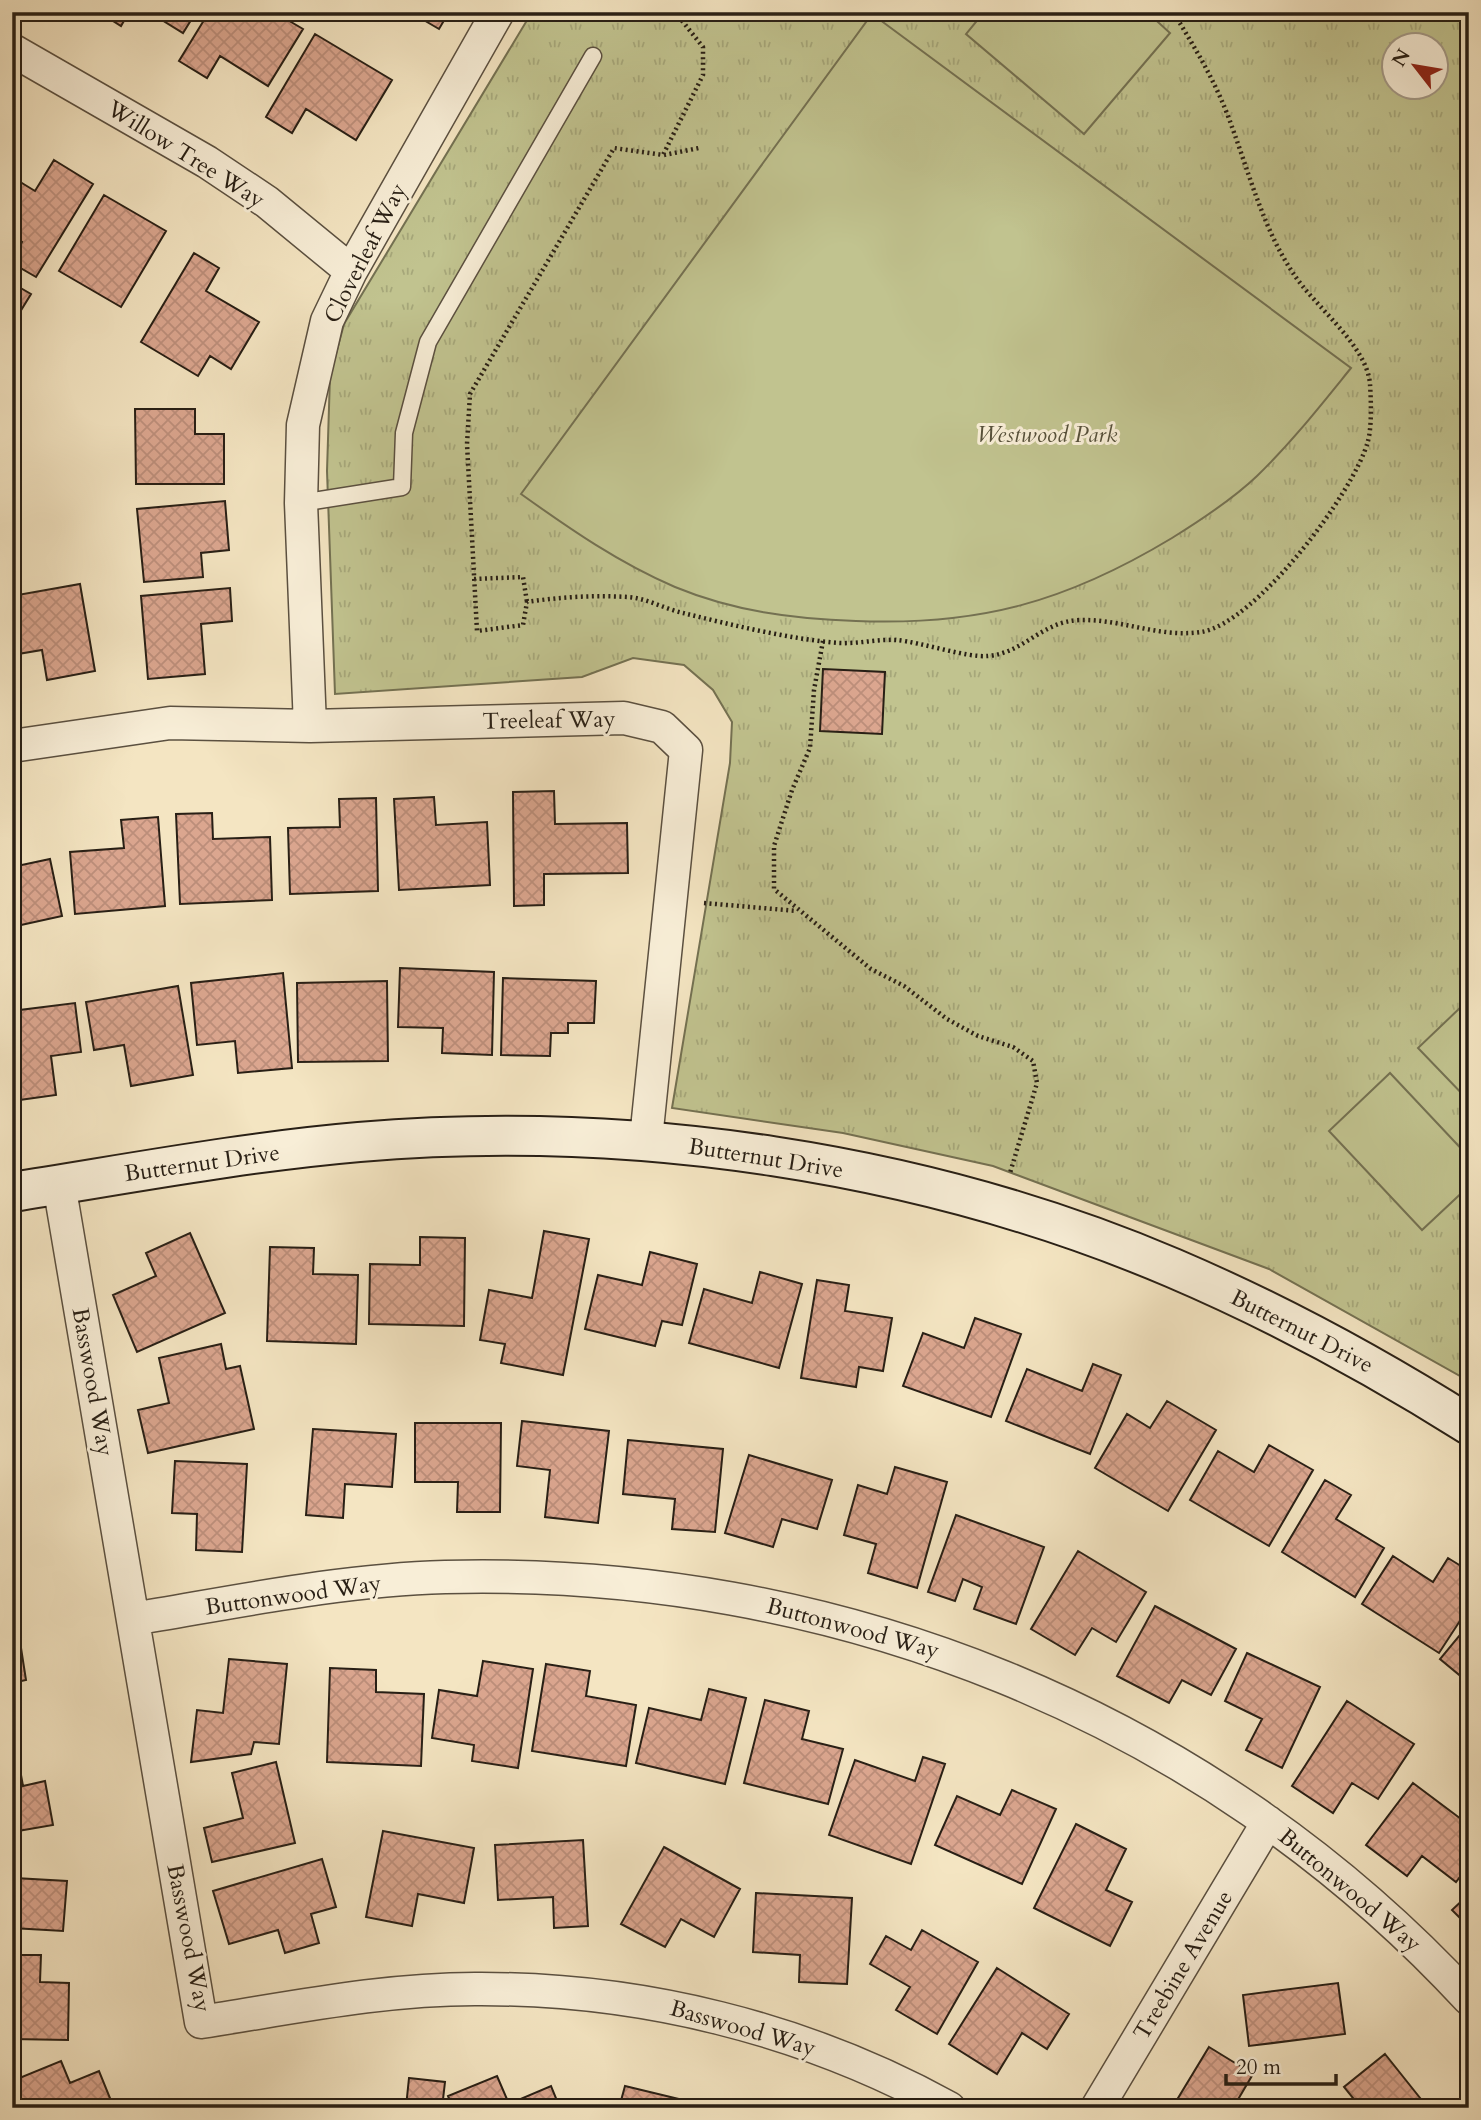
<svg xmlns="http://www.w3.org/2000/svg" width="1481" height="2120" viewBox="0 0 1481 2120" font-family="Cardo,serif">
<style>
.park{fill:url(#park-tufts);stroke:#747152;stroke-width:2;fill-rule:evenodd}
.pitch{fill:#c1c38f;stroke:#747152;stroke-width:2}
.building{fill:url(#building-cross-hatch);stroke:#281f15;stroke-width:2}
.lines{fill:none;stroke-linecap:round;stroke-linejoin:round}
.lane-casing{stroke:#5b5040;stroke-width:19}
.street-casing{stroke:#5b5040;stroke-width:35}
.secondary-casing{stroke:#281f15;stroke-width:42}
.path{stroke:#281f15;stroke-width:4.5;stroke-dasharray:2 3.5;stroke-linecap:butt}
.lane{stroke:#f8eed7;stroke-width:16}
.street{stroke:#f8eed7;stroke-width:32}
.secondary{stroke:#f8eed7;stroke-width:38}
.labels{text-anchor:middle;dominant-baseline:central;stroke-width:6;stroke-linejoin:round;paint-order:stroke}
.street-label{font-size:23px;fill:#281f15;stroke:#f8eed7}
.park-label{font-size:23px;font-style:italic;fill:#56503a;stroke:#f8eed7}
</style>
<defs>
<pattern id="park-tufts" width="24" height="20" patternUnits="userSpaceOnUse" patternTransform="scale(1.75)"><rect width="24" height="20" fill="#c1c38f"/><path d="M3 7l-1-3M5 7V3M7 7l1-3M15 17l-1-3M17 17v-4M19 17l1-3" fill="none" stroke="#a6a77a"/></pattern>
<pattern id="building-cross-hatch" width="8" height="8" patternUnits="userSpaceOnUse" patternTransform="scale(1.75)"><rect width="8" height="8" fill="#dba68f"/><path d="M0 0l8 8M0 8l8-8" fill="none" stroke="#bc8e7a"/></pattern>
</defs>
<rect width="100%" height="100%" fill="#f4e5c2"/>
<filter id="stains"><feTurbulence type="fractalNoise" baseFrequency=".00286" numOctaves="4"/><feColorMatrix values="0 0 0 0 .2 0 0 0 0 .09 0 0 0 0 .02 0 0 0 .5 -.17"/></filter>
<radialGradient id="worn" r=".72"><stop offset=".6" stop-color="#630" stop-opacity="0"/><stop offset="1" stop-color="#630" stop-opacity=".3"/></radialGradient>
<path class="park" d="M532,12H1469V1381L1269,1269L993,1166L843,1133L672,1108L730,763L732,722L713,690L684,665L633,658L582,677L335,694L327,471L330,376L344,324ZM1394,46H1436V88H1394Z"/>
<path class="pitch" d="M984,12H1147L1170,33L1084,134L966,34Z
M872,14L1351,368C1321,405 1292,442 1257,476C1233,499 1201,520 1172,538C1066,602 979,626 856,621C793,619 733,611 675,587C619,563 570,529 521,494Z
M1462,1006L1469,1013V1101L1418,1048Z
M1390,1073L1469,1157V1186L1422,1230L1329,1131Z"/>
<path class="building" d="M99,12H129L121,26Z
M149,12H196L183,33Z
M209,12H274L303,29L268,86L220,56L207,78L179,61Z
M410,12H449L439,29Z
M315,34L392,80L356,140L306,109L292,133L266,117Z
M54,160L93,184L36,277L12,263L22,242L12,236V177L35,191Z
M104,195L166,231L121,307L59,271Z
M194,253L219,268L206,291L259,322L231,369L210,356L198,376L141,342Z
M12,283L31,294L12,325Z
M135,409H195V434H224V484H136Z
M225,501L229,550L201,553L203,577L144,582L137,509Z
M80,584L95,671L47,680L42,650L18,654L12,596Z
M230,588L232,621L201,624L205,674L148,679L141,596Z
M823,669L885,672L882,734L820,731Z
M554,791L555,824L627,823L628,873L544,874V905L514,906L513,792Z
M434,797L436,825L487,822L490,885L399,890L394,799Z
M376,798L378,891L290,894L288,828L340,827L339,799Z
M212,813L213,839L270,837L272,900L180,904L176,814Z
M158,817L165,906L75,914L70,852L124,848L121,820Z
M50,859L62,916L12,927V867Z
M400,968L494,972L492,1055L442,1053L443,1028L398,1027Z
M283,973L292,1068L238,1073L235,1041L197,1045L191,983Z
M503,978L596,981L594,1023H568V1033H551L550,1056L501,1055Z
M387,981L388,1061L298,1062L297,983Z
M178,986L193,1075L131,1086L124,1045L94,1050L86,1002Z
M75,1003L81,1052L51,1056L56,1095L12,1101V1011Z
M544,1231L589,1239L563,1375L501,1363L505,1344L480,1340L489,1290L532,1298Z
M190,1233L225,1313L137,1352L113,1295L156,1276L146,1253Z
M420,1237L465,1238L464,1326L369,1324L370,1264L420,1265Z
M270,1247L314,1248L313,1274L358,1275L356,1344L267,1341Z
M650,1252L697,1264L682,1325L662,1321L655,1346L585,1329L598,1275L642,1285Z
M760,1272L802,1284L779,1368L689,1343L704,1289L752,1303Z
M817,1280L849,1285L845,1311L892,1318L883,1371L859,1367L856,1387L801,1378Z
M975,1318L1021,1334L991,1417L903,1386L923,1333L964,1348Z
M221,1344L226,1369L240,1366L254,1429L148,1453L138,1410L169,1403L159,1358Z
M1093,1364L1121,1375L1090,1454L1006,1421L1027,1369L1082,1391Z
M1167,1401L1216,1430L1168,1511L1095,1468L1127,1414L1150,1428Z
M522,1421L609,1431L598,1523L545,1517L550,1470L517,1466Z
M415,1423H501L500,1512H457L458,1482H415Z
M313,1429L396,1434L392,1487L345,1484L343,1518L306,1515Z
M628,1440L723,1449L715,1532L672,1529L675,1499L623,1494Z
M1269,1445L1313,1470L1269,1546L1190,1500L1218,1451L1254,1472Z
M749,1455L832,1480L817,1529L782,1519L773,1547L725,1533Z
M175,1461L247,1464L242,1552L196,1550L197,1514L172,1513Z
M895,1467L947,1482L917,1588L868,1573L876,1544L844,1535L858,1485L887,1494Z
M1325,1480L1351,1495L1336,1519L1384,1548L1355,1597L1282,1552Z
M956,1515L1044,1547L1016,1624L974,1609L982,1587L963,1579L955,1601L928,1592Z
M1078,1551L1146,1592L1116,1642L1092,1628L1075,1655L1031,1629Z
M1393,1556L1433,1582L1448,1558L1469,1571V1607L1439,1653L1362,1604Z
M1155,1606L1236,1649L1211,1695L1182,1680L1169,1703L1117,1676Z
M1469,1624V1683L1440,1659Z
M21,1648L26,1680L12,1683V1649Z
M1247,1653L1320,1687L1282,1768L1246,1750L1262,1719L1225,1701Z
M229,1659L287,1664L279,1744L254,1742L251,1754L191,1762L197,1710L223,1713Z
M483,1661L533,1669L518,1768L472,1761L474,1745L432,1738L439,1690L477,1696Z
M546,1664L590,1671L586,1696L636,1705L626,1766L532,1751Z
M330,1668L376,1670V1692L424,1694L421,1766L327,1762Z
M709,1689L746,1698L725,1784L636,1763L649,1708L701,1720Z
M765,1700L809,1711L802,1739L843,1749L828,1804L744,1783Z
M1347,1701L1414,1744L1378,1799L1352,1783L1333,1813L1292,1786Z
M15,1742L23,1786L45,1781L53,1825L12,1832V1743Z
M923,1757L945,1764L911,1864L829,1835L855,1760L915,1781Z
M276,1762L295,1843L212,1862L204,1828L243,1818L232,1773Z
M1413,1783L1469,1825V1865L1456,1882L1422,1856L1407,1876L1366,1845Z
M1012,1790L1056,1809L1022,1884L935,1845L957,1796L1000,1815Z
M1076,1824L1126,1849L1106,1890L1132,1902L1110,1946L1034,1908Z
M383,1831L474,1848L464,1903L418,1894L412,1926L366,1917Z
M583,1840L588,1926L554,1928L553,1897L498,1900L495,1845Z
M664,1847L740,1889L714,1937L681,1919L665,1947L621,1924Z
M12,1855L17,1856L15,1878L67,1881L63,1931L12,1928Z
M322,1859L336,1907L311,1914L319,1943L285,1953L278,1930L229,1944L213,1891Z
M756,1893L852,1898L847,1984L799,1982L800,1955L753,1952Z
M1469,1894V1927L1452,1910Z
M922,1930L978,1962L937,2034L896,2010L910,1987L870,1964L886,1936L911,1950Z
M12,1955H41L40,1982L69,1983L68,2040L12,2039Z
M997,1968L1069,2014L1047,2049L1022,2033L997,2074L949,2044Z
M1338,1983L1345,2034L1249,2046L1243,1995Z
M1209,2047L1253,2074L1233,2108H1172Z
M1385,2054L1428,2108H1361L1344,2087Z
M61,2061L70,2083L99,2071L114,2108H21L12,2081Z
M497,2076L509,2104L551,2086L560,2108H453L448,2096Z
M409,2078L445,2082L442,2108H350L351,2102L406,2107Z
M625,2086L683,2100L681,2108H619Z"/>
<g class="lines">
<g class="lane-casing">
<path id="lane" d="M301,503L402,487L404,433L428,342L593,56"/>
</g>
<g class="street-casing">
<path id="street" d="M12,50L207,162L267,202L351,271
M310,726L301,503L303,425L327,321L351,271L498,12
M12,746L170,723L310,726L624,718L662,727L686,750L646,1139
M59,1184L201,2022C292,2008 383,1989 475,1989C640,1988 804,2028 949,2108
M133,1619C236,1602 340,1580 445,1577C832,1567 1205,1713 1469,1999
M1097,2108L1268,1822"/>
</g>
<g class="secondary-casing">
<path id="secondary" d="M12,1192C127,1174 243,1152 359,1142C630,1119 922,1161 1173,1268C1276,1312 1374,1365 1469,1425"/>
</g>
<path class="path" d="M675,12L703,47V75L663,155L614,148L470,394L467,444L477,631L523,625L527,602C559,597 595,595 628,597C646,598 665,609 683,613C732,625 789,639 839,643C858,644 877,639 896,640C921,642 967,658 988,656C1024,653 1042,621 1080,620C1122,619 1159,638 1201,632C1255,624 1354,493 1368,441C1372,426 1371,400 1370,384C1367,345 1314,306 1293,273C1264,230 1250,176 1232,127C1218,86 1196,49 1173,12
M664,155L699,148
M474,579L523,577L527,602
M823,641L814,690L810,748L792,790L774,846V889L871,969L904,986L947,1019L978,1036L1013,1047L1033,1061L1037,1083L1010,1173
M704,903L797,911"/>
<use href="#lane" class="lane"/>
<use href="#street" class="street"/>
<use href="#secondary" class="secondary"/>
</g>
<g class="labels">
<g class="street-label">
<text transform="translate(186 154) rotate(32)">Willow Tree Way</text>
<text transform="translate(365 253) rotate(-63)">Cloverleaf Way</text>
<text transform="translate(549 720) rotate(-1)">Treeleaf Way</text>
<text transform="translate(766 1158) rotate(9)">Butternut Drive</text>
<text transform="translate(202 1163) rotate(-8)">Butternut Drive</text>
<text transform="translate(1302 1331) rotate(27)">Butternut Drive</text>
<text transform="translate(93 1382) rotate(80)">Basswood Way</text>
<text transform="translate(293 1595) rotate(-8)">Buttonwood Way</text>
<text transform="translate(853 1628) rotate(15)">Buttonwood Way</text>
<text transform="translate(1350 1890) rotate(40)">Buttonwood Way</text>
<text transform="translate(189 1938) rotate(79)">Basswood Way</text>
<text transform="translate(1183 1965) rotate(-59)">Treebine Avenue</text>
<text transform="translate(743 2028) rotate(16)">Basswood Way</text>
</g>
<g class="park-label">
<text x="1047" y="434">Westwood Park</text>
</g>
</g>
<rect width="1481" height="2120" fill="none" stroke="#f4e5c2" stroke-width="42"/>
<rect x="14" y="14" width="1453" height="2092" fill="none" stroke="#281f15" stroke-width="3.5"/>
<rect x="21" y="21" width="1439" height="2078" fill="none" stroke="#281f15" stroke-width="2"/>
<g transform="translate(1415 66) rotate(301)"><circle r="33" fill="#f8eed7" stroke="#a59b89" stroke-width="2"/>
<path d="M0-5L12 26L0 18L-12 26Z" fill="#8f2418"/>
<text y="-10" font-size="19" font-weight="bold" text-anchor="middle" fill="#281f15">N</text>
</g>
<path d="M1226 2074v10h110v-10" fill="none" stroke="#281f15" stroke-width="3.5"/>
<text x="1236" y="2074" font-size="21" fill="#281f15" stroke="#f8eed7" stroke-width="5" paint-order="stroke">20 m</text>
<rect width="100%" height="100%" filter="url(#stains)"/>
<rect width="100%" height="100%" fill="url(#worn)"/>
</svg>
